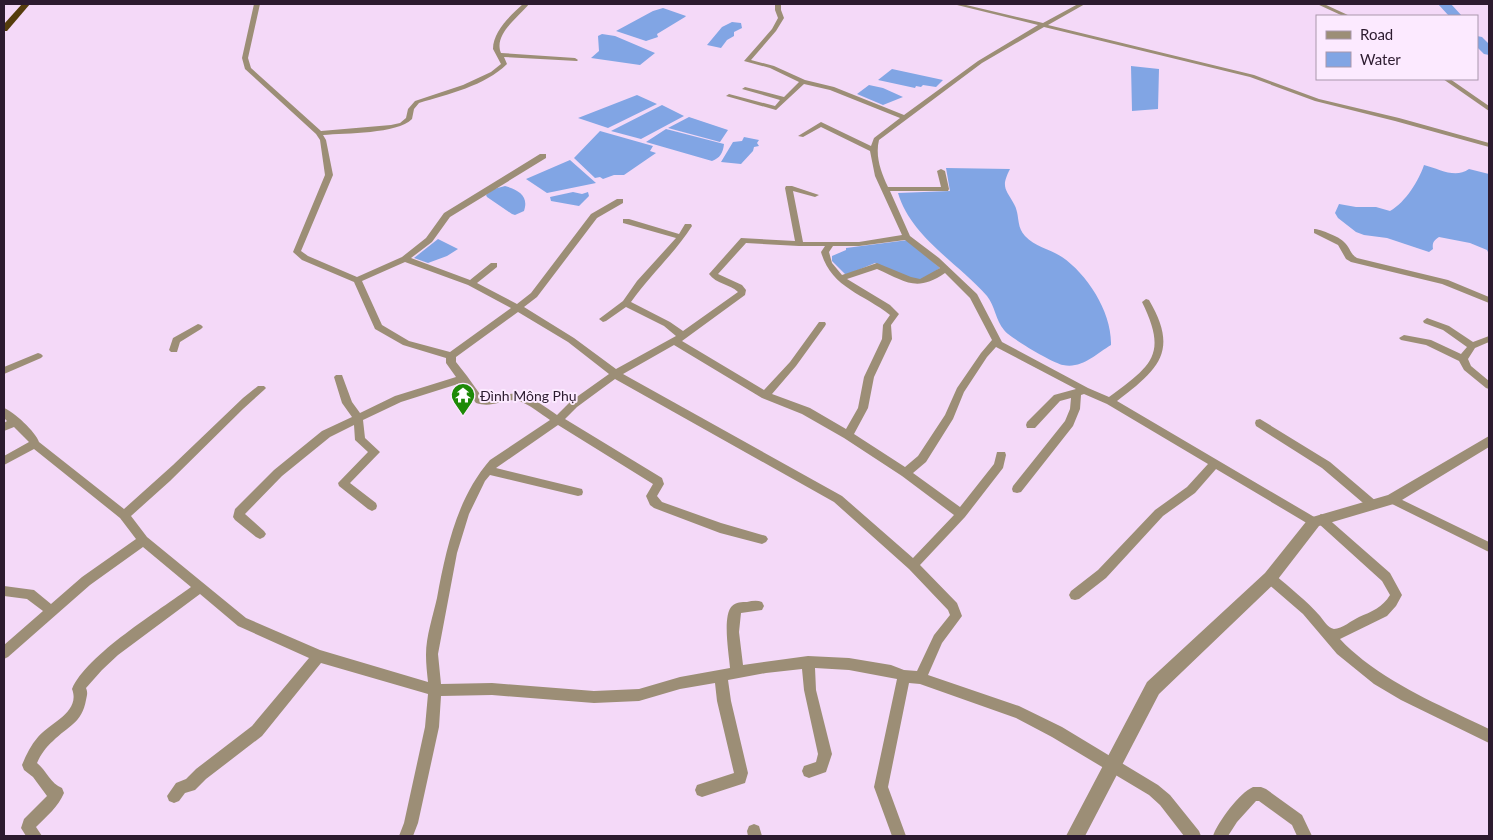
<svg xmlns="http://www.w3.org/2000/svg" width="1493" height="840" viewBox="0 0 1493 840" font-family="Lato,sans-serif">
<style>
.water{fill:#81a5e4}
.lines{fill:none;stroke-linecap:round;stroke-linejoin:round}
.river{fill:#81a5e4;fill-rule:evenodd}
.minor{fill:#9c8e76;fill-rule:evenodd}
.tertiary{fill:#9c8e76;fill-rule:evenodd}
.trunk{fill:#543c0c;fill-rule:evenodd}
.labels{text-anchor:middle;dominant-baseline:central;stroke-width:4;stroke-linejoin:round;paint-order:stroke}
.poi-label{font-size:14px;fill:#2c1b2f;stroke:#fceaff;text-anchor:start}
</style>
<rect width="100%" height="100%" fill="#f4d9f8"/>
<path class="water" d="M663,8L686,16L685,17L657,34L658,37L646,41L616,31L653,11Z
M732,22L741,23L742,28L734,32V36L727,40L721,48L707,45L722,27Z
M602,34L615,36L655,53L640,65L591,58L599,51L598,36Z
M1131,66L1159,69L1158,109L1132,111Z
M892,69L943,80L936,87L923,85L921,87L916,86L915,88L878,80Z
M869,85L883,88L903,97L883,105L857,94Z
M637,95L657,104L608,128L578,118Z
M662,105L684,116L641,139L611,131Z
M689,117L728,130L720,142L668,128Z
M666,129L724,144C723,153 720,158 712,161L646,142Z
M600,131L653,146L650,151L656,153L624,175H614L603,179L600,177L595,178L574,158Z
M744,137L759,140L757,143L759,146L754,147L753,151L741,164L721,162L733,142L742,141Z
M570,160L596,183L547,193L526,179Z
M1424,165C1440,169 1455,179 1469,169L1489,174V254L1487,250L1470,243L1439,237C1434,240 1432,243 1433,249L1429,252L1387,238L1364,235L1356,232L1338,218L1335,213L1339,204L1356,207H1376L1390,211C1406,202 1419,180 1424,165Z
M946,168L1010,169C1001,187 1005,188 1014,204C1020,214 1016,227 1025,236C1035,247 1050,249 1062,257C1087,274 1112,312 1111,345C1096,354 1082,369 1063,365C1053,363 1010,338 1004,330C996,321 995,306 987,296C958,263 911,237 898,193L950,191Z
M505,186C519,190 529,196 524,211L515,215L512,214L487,197L486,195L494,189Z
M573,192L582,194L588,192L589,196L579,206L551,201L550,197Z
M438,239L458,249L447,256L428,263L414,258Z
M908,240L940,268L921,281L894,273L875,263L846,275L832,261V256L846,250V248Z"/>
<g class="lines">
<path class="river" d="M1438,4H1451L1462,16H1449Z
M1477,36L1482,37L1489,44V55L1484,54L1477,47Z"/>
<path class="minor" d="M254,4H260L248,58L251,68L321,131L391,125L400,123L406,118L408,109L415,101L463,85L491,72L501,64L493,49C493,31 511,15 523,4H529C519,17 493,34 501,53L575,58L578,60L577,61L504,57L507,64C485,86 448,94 419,103L414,109L412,119C397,134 346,133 323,135L326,140L333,175L301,251L308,256L357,277L402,257L426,238L444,213L540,154H546V158L450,217L432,242L411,258L470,280L491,263H497V267L477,283L517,304L531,293L591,214L617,199H623V203L597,218L537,297L524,307L574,338L616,369L676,336L664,326L626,307L606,321L603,322L599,319L623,301L637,281L676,238L623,223V219H629L679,234L685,224H691L692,226C675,253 650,275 631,302L670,322L683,331L738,292C730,284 716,284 709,274L741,238L795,241L785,188L786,186H792L819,195L815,197L793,191L803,242H859L902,235L875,176L870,151L821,127L803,137L798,136L821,122L871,146L874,138L900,118L830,90L804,84L776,110L726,96L729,94L775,106L780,100L742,89L745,87L784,97L799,82L770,68L744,61L772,29L778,18L775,10V4H781V10L784,18L776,31L751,60L774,66L805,80L834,87L904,115L978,61L1038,25L953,4H962L1043,23L1078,4H1085L1048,25L1254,75L1319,99L1399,118L1489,143V147L1395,121L1315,101L1250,77L1044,27L982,63L879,140C875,156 881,172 888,187H941L937,171L941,169L945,171L949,189L948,191H890L910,236L939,258L977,294L1002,342L1088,388L1109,397C1152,365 1168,355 1142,302L1146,299L1149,300C1179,351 1159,369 1117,401L1316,518L1321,514L1325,516L1390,573L1402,595L1396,606L1387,616L1340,639C1347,647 1355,653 1363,660C1402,690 1446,708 1489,729V743L1401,700L1374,684L1337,654L1303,614L1266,582L1264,578L1266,574L1270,573L1274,574C1290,588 1307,601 1320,616C1324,621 1328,628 1334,629C1342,629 1352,620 1359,617C1371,612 1383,607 1390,595L1382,581L1319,524L1314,527L1310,525L1216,469L1195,493L1163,516L1106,578L1079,599L1075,600L1071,599L1069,595L1071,591L1098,570L1155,510L1187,487L1208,464L1107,404L1084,394L1081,395L1080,409L1073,426L1021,492L1017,493L1013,492L1012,489L1013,486L1065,421L1070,409L1071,398L1060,401L1035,428H1027L1026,425L1027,422L1054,395L1076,389L996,347L987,357L964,392L953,419L926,462L913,473L960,507L994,464L997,452H1005L1006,455L1003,468L965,517L920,565L957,603L962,616L942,643L928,675L1019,706L1062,727L1158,785L1170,795L1199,831L1201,836H1184L1160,805L1149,795L1052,737L1016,718L920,684L909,683L888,787L906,836H892L874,787L897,679L849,670L815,668L816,690L832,754L826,772L809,778L804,776L802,771L804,766L816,762L818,754L804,690L802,669L766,673L728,680L731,701L748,773L745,783L702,797L697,795L695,790L697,785L734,773L717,701L715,683L680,689L639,701L594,703L492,695L441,696L439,727L418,823L413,836H399L404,823L425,727L428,694L321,663L262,736L206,779L195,790L185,793L179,801L174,803L169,801L167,796L176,783L186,779L196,769L252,726L309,658L238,626L200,594L118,655L102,670L86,688C88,693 87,695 86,700C82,723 68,726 53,741C46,747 41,754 37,763C46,770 51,784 62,788L64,793C58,807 47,816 36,827L42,836H26L21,828L24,819L47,796L33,777L24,770L22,765C26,755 31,745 38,737C50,723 81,712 72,689C86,655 160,610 191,587L143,547L90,585L8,657L4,659V645L43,611L27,599L4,596V586L34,590L51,604L82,577L136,539L120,518L34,449L4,465V456L29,442L14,427L4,431V423L7,421L4,418V408C13,411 36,432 39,442L124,509L173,465L243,398L258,386H264L266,388L264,390L243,409L170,481L131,516L147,537L246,618L320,650L428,682C427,673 426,664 426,655C426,636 433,616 437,598C446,549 457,498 490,460L550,420C541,414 529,404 519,401C505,397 494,409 476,403L461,383L401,402L363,420L365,438L380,452L350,483L376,503L377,506L376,509L372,511L368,509L339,486L338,483L368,452L355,440L354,425L330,437L282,476L245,514L264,531L266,534L264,537L260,539L256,537L235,520L233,517L235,509L274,470L322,431L352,417L342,403L334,377L336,375H342L352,402L360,413L395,396L456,377L446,363V358L403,345L375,329L354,282L302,260L293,252L325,175L320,140L316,134L245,69L242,58ZM905,240L940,268L920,279L911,277L877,263L842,275L832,263L829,252L833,246H859ZM746,243L799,246H825L821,252C831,288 864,294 890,315L883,325L882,339L864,377L858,408L846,429L810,408L772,394L796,366L825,326L826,324L825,322H819L790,362L764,390L682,341L745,295L746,290L742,285L718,274ZM405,262L468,285L511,308L450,352L409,341L382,325L362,281ZM877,269C905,281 916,293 945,273L970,298L992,340L981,353L957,388L945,415L918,456L905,467L854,434L868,408L874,377L892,339L891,325L899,314L890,305L847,279ZM518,312L568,342L609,374L571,401L557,415C543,406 527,392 510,394C501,396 492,400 482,397L467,376L456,362V357ZM674,345L762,398L802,414L844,438L902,476L954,515L913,558L842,496L623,374ZM615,379L834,502L909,569L948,610L950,615L934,635L917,671L904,670L891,665L849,658L808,656L743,665L739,632L741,613L762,610L764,606L762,602C757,600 752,601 747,602C742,602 736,602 732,606C722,616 729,654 730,668L680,677L639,689L594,691L492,683L441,684L438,654L457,553L469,514L485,481L490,475L578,496L582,495L583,492L582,489L578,488L496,468L558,425L653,484L646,496L650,505L654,508L720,533L762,544L766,542L768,539L766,536L721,523L662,502L657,496L664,484L662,478L565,419L577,407Z
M1317,4H1324L1350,16H1343Z
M1443,79H1450L1489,106V111Z
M1314,229C1320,229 1340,237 1344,242C1350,247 1350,254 1357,258L1448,280L1489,297V303L1442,284L1351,262L1346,259L1338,245L1314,233Z
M1427,318L1449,326L1473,342L1489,336V342L1475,348L1468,359L1471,366L1489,381V389L1486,388L1464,370L1459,361L1426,345L1401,340L1399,338L1404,335L1431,340L1461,354L1467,347L1443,330L1424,323L1423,321Z
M198,324L201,325L203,327L201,329L180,342L177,352H171L169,350L173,338Z
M38,353L41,354L43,356L41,358L4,374V367Z
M1260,419L1330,462L1377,502L1378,505L1377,508L1373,509L1369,508L1322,468L1256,426L1255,423L1256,420Z
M1392,495L1489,542V552L1388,502L1387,499L1388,496Z
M1253,787H1261L1266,789L1302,815L1312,836H1297L1292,825L1259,801H1256L1237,822L1228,836H1213C1218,822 1239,793 1253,787Z
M754,824L759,826L762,836H748L747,831L749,826Z"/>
<path class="tertiary" d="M1489,436V447L1397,503L1319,526L1275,583L1159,694L1085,836H1066L1147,682L1265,573L1309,518L1388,495Z"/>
<path class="trunk" d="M22,4H30L7,31H4V24Z"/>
</g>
<defs>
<g id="temple-pin" transform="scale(1.25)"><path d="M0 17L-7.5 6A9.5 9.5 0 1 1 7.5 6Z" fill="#1d8a07" stroke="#fceaff"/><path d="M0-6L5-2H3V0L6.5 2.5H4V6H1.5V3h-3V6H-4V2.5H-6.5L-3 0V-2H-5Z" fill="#fff"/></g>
</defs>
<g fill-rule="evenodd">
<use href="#temple-pin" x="463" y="395"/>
</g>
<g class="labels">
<g class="poi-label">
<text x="480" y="395">Đình Mông Phụ</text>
</g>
</g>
<rect width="1493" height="840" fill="none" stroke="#2c1b2f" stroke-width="10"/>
<rect x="1316" y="15" width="162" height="65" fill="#fceaff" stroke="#a997ac"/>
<rect x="1326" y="31" width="25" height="8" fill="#9c8e76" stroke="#a997ac"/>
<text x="1360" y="40" font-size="15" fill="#2c1b2f">Road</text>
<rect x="1326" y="52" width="25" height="15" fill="#81a5e4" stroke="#a997ac"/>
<text x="1360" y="65" font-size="15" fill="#2c1b2f">Water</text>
</svg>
